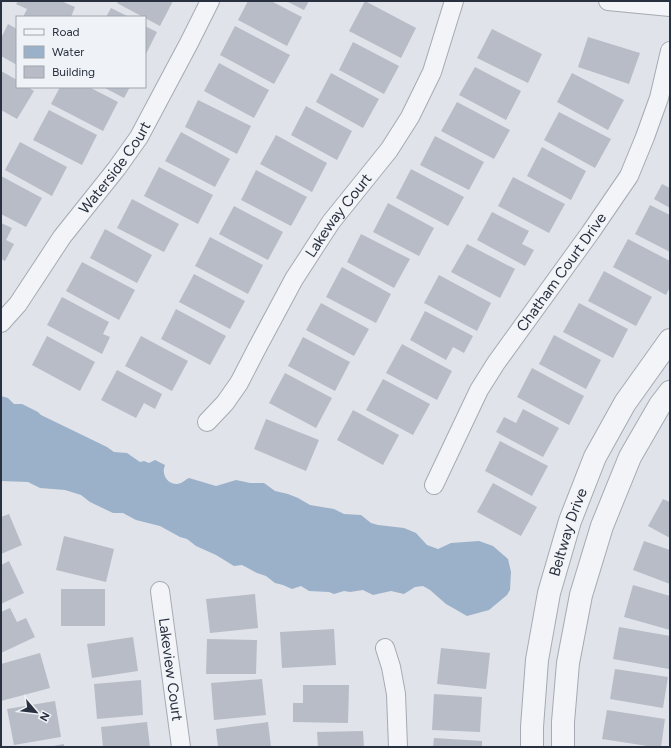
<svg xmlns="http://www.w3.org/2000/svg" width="671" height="748" viewBox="0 0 671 748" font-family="Figtree,sans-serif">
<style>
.water{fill:#9bb1c9}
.building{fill:#b7bcc6}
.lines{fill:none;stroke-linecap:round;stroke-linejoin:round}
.minor-casing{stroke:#a5aab3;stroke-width:20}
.tertiary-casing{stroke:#a5aab3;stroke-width:24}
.minor{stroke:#f3f4f7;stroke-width:18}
.tertiary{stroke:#f3f4f7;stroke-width:22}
.labels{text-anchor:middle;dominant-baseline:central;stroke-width:3.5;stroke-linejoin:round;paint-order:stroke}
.street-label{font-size:15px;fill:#293140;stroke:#eff2f6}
</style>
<rect width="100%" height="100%" fill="#e0e3e9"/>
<path class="water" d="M1,396L8,398L14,404H22L38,412L41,415L107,447L114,452L127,453L140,462L144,461L149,463L155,460L165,465C161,474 167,484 177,484C181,484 185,480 189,478L216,486L236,480L250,483H264L275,491L288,494L298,498L310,505L334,509L344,514L361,515L371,523L378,525L404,528L416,533L427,545L438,549L451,543L479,541L493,546L508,559L511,572L510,590L507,595L489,610L467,616L446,604L430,590L423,586L415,587L404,594L391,591L373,595L363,590L350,592L344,591L334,594L329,592L309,591L301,586L292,589L283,585L275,583L266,576L257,573L242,565L234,566L216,555L196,546L187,539L180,537L160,526L136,520L123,513H113L90,502L81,495L65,490L40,488L28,482L1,481Z"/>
<path class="building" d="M18,1H61L75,7L71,17H23L27,9L16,4Z
M118,1H173L160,26L145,18V17H143L117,3Z
M248,1H271L302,17L287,46L238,20Z
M286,1H309L304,10Z
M365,1L416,28L401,58L349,31Z
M111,8L129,17H106Z
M8,24L17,29V65L1,56V38Z
M145,26L157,32L145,56Z
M235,26L290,55L274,84L220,55Z
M492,29L542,54L528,83L477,58Z
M588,37L640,53L629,84L578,67Z
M353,42L399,66L384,94L339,70Z
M219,63L269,90L254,118L204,91Z
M475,67L521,91L506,120L459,95Z
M1,71L17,80V87H28L34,91L17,119L1,110Z
M331,73L379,99L363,128L316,102Z
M572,73L624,100L608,130L557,102Z
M60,87H89L118,102L103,131L51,104Z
M103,87H130L124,98Z
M198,100L251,126L237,154L185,127Z
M457,102L510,130L494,159L441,131Z
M306,106L352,131L337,160L291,135Z
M49,110L97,135L82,165L33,140Z
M559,112L611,139L595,168L544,140Z
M181,132L230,159L215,187L165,161Z
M276,135L327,163L312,192L260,164Z
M435,136L484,162L469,190L420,165Z
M20,142L67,167L52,196L5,170Z
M542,147L586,171L571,200L527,176Z
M159,167L213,195L198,224L144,196Z
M411,169L464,197L448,226L396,198Z
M256,170L307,197L291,226L241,200Z
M1,176L42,198L26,227L1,214Z
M513,177L565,204L549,233L498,206Z
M662,184L670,188V208L654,199Z
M132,199L179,224L164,252L117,228Z
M388,203L434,228L419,256L373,232Z
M650,205L670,215V252L635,234Z
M234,206L283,232L268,260L219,234Z
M492,212L529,231L522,244L534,250L525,266L477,240Z
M1,223L12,228L6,240L14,244L5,261L1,259Z
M105,229L152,255L137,283L90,258Z
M361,234L410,259L394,288L347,262Z
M210,237L263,265L248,294L195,266Z
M628,239L670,261V287L666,295L613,267Z
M467,244L515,269L500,298L451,272Z
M82,262L135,290L119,320L66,291Z
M342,267L391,294L376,323L326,297Z
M604,271L652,297L636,326L588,301Z
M194,274L245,301L230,329L179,302Z
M439,275L491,303L477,331L424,303Z
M62,297L109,322L103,334L110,337L102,354L47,325Z
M321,303L369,329L354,356L306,330Z
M579,303L628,329L613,358L563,332Z
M176,309L226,336L210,365L161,339Z
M425,311L473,336L464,353L453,347L446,360L410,340Z
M554,335L601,360L586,389L539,364Z
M47,336L95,362L80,391L32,365Z
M141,336L188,361L172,391L125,366Z
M303,337L350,362L335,391L288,366Z
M402,344L452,371L437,400L386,373Z
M532,368L584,396L569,425L517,397Z
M117,370L162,394L155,409L144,403L136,418L101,400Z
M285,373L332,398L316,428L269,403Z
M383,379L430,404L413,435L366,410Z
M523,409L559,428L543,457L496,432L504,417L516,423Z
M353,410L399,435L383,465L337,440Z
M266,419L319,440L306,471L254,449Z
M500,441L548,466L532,496L485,471Z
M493,483L537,507L521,536L477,512Z
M663,499L670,502V538L648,526Z
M9,514L22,545L1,554V517Z
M64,536L114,549L106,582L56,570Z
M644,541L670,550V584L633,570Z
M9,561L24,593L1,604V565Z
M633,585L670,596V630L624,617Z
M61,589H105V626H61Z
M255,594L258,628L210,633L206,599Z
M10,608L17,622L26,618L35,637L1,653V612Z
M619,627L670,636V662L669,669L613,659Z
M334,629L336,665L282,668L280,632Z
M133,637L138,671L92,678L87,644Z
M207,639L257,640L256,674H206Z
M441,648L490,653L486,689L437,684Z
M40,653L50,688L1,701V664Z
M615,669L668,677L663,708L610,699Z
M262,679L266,715L214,720L211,683Z
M141,680L143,715L97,719L94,684Z
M303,685H349L348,723L293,722V703H303Z
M434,694L482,697L480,732L432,730Z
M55,701L61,737L14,745L7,709Z
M607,710L665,719L661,747H654L602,739Z
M147,722L150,747H103L101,727Z
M268,722L271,747H218L216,729Z
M363,731L364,747H318L317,732Z
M434,738L482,741V747H433Z
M64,744V747H53V746Z"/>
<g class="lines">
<g class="minor-casing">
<g id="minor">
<path d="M608,1L670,7"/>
<path id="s1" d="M1,323L18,304L62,237L117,168L139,137L189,43L210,1"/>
<path id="s2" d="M207,422L225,403L239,383L256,350L294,279L331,222L389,150L410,117L432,72L454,1"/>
<path id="s3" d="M434,485L479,390L496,363L590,233L629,176L645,137L659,98L670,51"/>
<path id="s4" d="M160,591L181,747"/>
<path d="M385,648L391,667L396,694L398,747"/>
</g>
</g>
<g class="tertiary-casing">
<g id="tertiary">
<path id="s5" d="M532,747V727L537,660L549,593L570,521L595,457L625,403L670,340"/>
<path d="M563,747V722L568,663L581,595L602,526L630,457L660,405L670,392"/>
</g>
</g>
<use href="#minor" class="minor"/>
<use href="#tertiary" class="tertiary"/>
</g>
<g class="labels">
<g class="street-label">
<text stroke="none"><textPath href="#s1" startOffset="193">Waterside Court</textPath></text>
<text stroke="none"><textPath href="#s2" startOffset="246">Lakeway Court</textPath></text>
<text stroke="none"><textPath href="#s3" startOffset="249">Chatham Court Drive</textPath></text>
<text stroke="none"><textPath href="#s5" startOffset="219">Beltway Drive</textPath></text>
<text stroke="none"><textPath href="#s4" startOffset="79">Lakeview Court</textPath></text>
</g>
</g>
<rect width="671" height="748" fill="none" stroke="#293140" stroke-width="4"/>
<rect x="16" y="16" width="130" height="72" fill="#eff2f6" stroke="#a0a5ad"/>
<rect x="24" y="29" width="20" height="6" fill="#f3f4f7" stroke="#a0a5ad"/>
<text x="52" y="36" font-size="12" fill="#293140">Road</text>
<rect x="24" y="46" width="20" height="12" fill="#9bb1c9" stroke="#a0a5ad"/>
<text x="52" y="56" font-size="12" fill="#293140">Water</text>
<rect x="24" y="66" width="20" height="12" fill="#b7bcc6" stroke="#a0a5ad"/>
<text x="52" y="76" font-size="12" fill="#293140">Building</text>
<g transform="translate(36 712) rotate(118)" stroke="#eff2f6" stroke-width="3" paint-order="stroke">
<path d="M0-3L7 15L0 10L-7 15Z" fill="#293140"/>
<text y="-6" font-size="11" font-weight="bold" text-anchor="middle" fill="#293140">N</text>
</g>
</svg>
